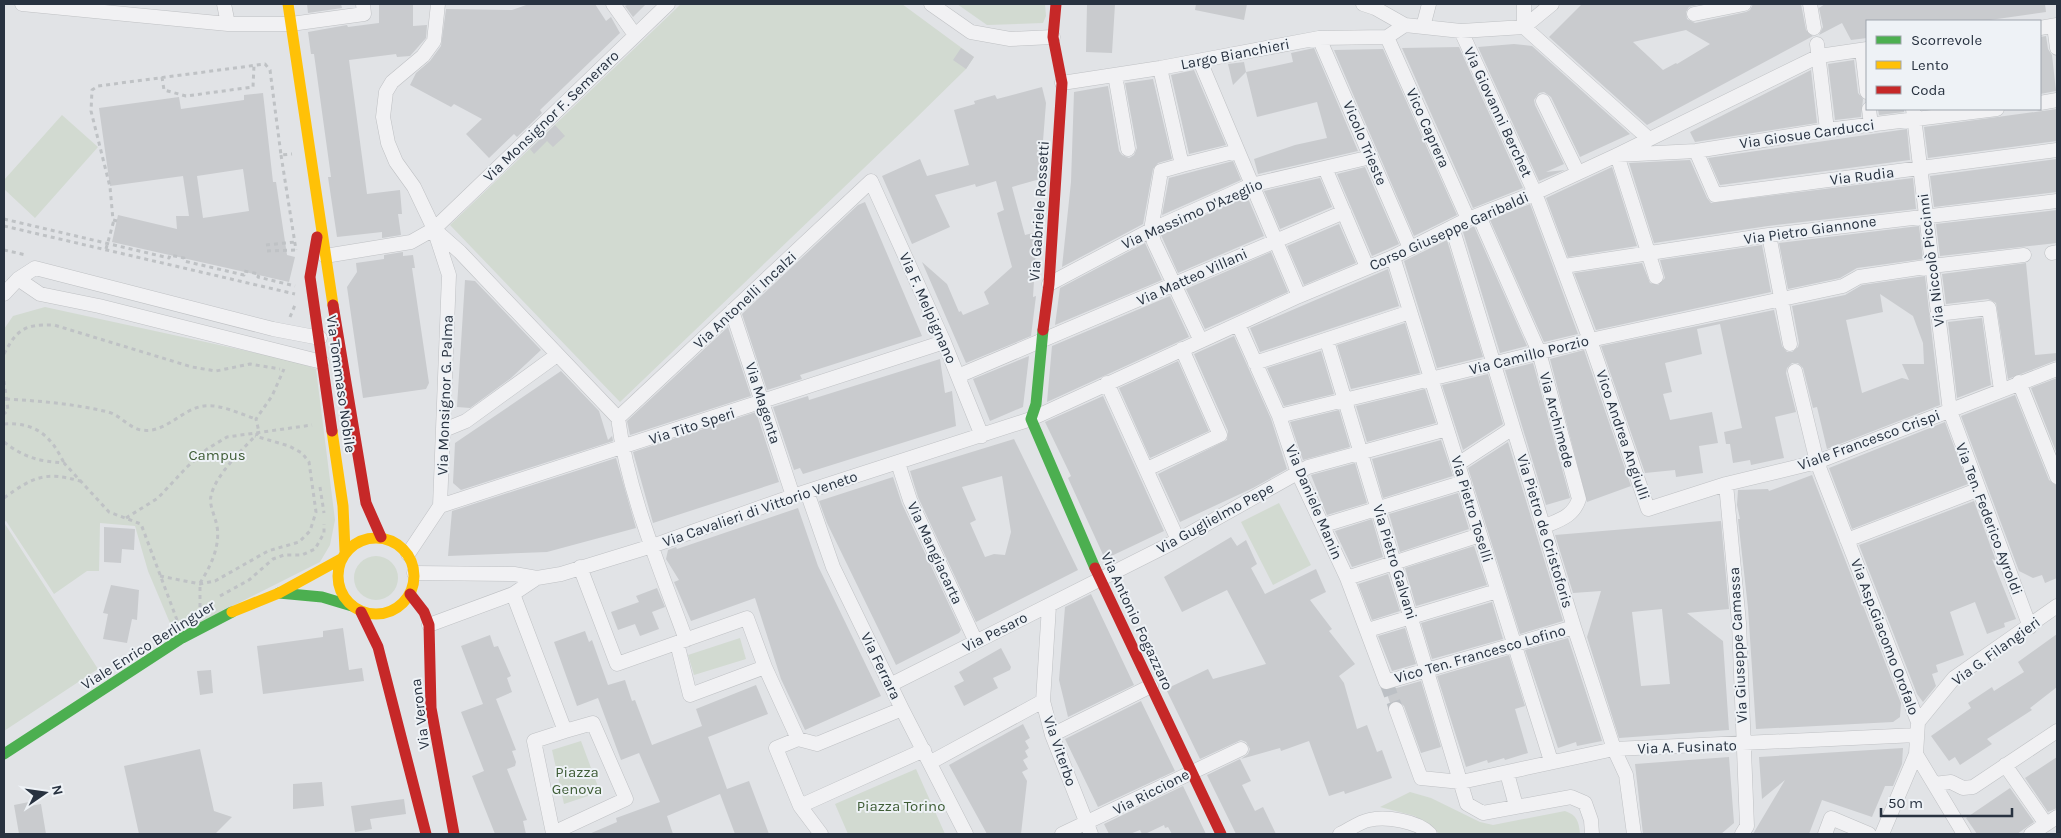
<svg xmlns="http://www.w3.org/2000/svg" width="2061" height="838" viewBox="0 0 2061 838" font-family="Karla,sans-serif">
<style>
.green{fill:#d2dad1}
.building{fill:#c9cbce;fill-rule:evenodd}
.lines{fill:none;stroke-linecap:round;stroke-linejoin:round}
.street-tunnel{stroke:#bcc0c5;stroke-width:14;stroke-dasharray:14 7;stroke-linecap:butt}
.street-casing{stroke:#bfc1c4;stroke-width:15}
.path{stroke:#bfc2c5;stroke-width:3;stroke-dasharray:4 4;stroke-linecap:butt}
.street{stroke:#f1f1f3;stroke-width:14}
.fast{stroke:#4caf50;stroke-width:11}
.slow{stroke:#ffc107;stroke-width:11}
.jam{stroke:#c62828;stroke-width:11}
.labels{text-anchor:middle;dominant-baseline:central;stroke-width:4;stroke-linejoin:round;paint-order:stroke}
.street-label{font-size:15px;fill:#283240;stroke:#eef2f6}
.park-label{font-size:15px;fill:#3e5c35;stroke:#eef2f6}
</style>
<rect width="100%" height="100%" fill="#e1e3e6"/>
<path class="green" d="M681,4H902L974,57L966,69L911,123L620,402L450,225Z
M957,4H1045L1046,16L1043,23L987,25Z
M62,115L98,147L35,218L4,189V180Z
M45,307L297,362L316,369L335,520L330,545L320,562L175,635L148,571L135,526L100,523L99,571H87L54,594L6,521L4,522V329L13,316Z
M1279,503L1311,565L1273,585L1241,522Z
M5,524L98,669L4,731V525Z
M354 578a22 22 0 1 1 44 0a22 22 0 1 1-44 0Z
M740,638L746,659L694,675L688,655Z
M581,741L600,792L564,804L552,750Z
M916,769L945,834H848L835,804Z
M1410,792L1431,798L1480,822L1493,825L1565,811C1577,815 1579,822 1580,834H1440L1415,816L1380,807Z"/>
<path class="building" d="M307,4H341L342,8L308,13Z
M379,4H413V26L427,25L426,38L410,56L397,57L396,54L349,60L367,194L400,190L402,214H398L401,235L382,238V232L337,237L328,177H331L314,54H311L308,32L347,25L348,27L379,23Z
M529,4H595L606,21L611,17L620,33L540,110L542,113L517,137L514,134L489,158L466,134L482,119L454,104L451,107L410,85L416,73L430,61L441,46L446,9L512,10Z
M629,4H646L633,17L625,6Z
M1087,4H1115L1112,53L1086,52Z
M1196,4H1247L1244,20L1195,10Z
M1582,4H1701L1689,7L1686,12L1687,19L1695,23L1746,12L1750,10L1753,4H1801L1806,30L1813,36L1647,125L1549,37ZM1686,30L1710,44L1677,64L1676,63L1663,70L1633,42Z
M1825,4H2045L2046,12L1983,21H1867V38L1851,40L1842,23L1819,35L1823,27L1819,8Z
M2046,36L2048,49L2052,55L2056,91L2040,94V37Z
M1514,44L1532,46L1630,134L1580,157L1551,97L1544,92L1539,93L1534,100L1535,105L1564,164L1546,172L1565,170L1539,181L1478,47Z
M1459,47L1523,188L1473,208L1402,48Z
M961,48L974,57L966,69L953,60Z
M1314,48L1358,151L1258,174L1254,159L1295,145L1327,138L1317,102L1257,117L1246,72L1293,62L1291,53Z
M1383,49L1457,215L1414,236L1334,50Z
M1854,60L1858,93L1863,99L1861,117L1835,120L1828,64Z
M1244,62L1246,72L1233,85L1228,64Z
M1194,70L1226,145L1189,154L1171,75Z
M1811,70L1817,123L1695,142L1690,132Z
M1153,79L1172,159L1158,163L1153,169L1143,224L1062,267L1071,182L1074,92L1108,86L1119,151L1122,155L1129,158L1134,155L1137,148L1125,83Z
M1042,87L1046,103L1040,179L1012,187L1025,235L1037,232L1033,297L1036,296L1031,336L966,363L922,262L947,284L959,312L961,311L963,315L989,304L984,292L1012,267L997,213L1004,210L996,181L976,187L975,184L935,195L950,227L912,244L882,176L920,159L927,176L969,165L954,110L975,104L974,101L995,95L997,99Z
M263,93L273,182H276L287,255L295,257L289,282L112,242L118,215L177,229L176,216H189L183,176L110,186L99,108L179,97L181,109L244,100V95ZM243,169L249,211L203,218L197,176Z
M1878,109H1904V112L1879,115Z
M2057,109V141L1928,158L1924,127Z
M555,125L565,136L553,147L547,141L534,154L530,149Z
M1907,129L1910,160L1720,185L1708,158Z
M2057,159V192L1934,207L1930,176Z
M1690,160L1707,198L1711,203L1913,178L1916,209L1768,226L1654,243L1629,163Z
M1233,161L1241,180L1162,215L1169,178Z
M1365,167L1399,244L1372,256L1337,174Z
M1612,167L1637,246L1568,257L1546,198Z
M1320,178L1332,207L1280,229L1264,191Z
M1247,196L1264,236L1178,273L1161,235Z
M865,202L922,336L800,375L802,379L767,390L742,314L858,205Z
M1530,204L1578,334L1544,342L1490,220Z
M2057,210V243L1940,256L1936,224Z
M1339,224L1356,263L1304,285L1287,246Z
M1474,226L1527,346L1500,353L1463,232Z
M1919,226L1923,259L1857,268L1840,278L1788,289L1779,243Z
M1447,240L1483,357L1437,368L1404,261Z
M1145,243L1162,280L1055,325L1060,288Z
M1762,245L1771,292L1596,330L1574,273L1642,263L1650,283L1658,285L1665,278L1660,260Z
M403,252V256L413,255L415,268H412L429,383L426,389L363,398L347,287L357,272L356,263L384,259V255Z
M1271,252L1288,292L1205,329L1186,289Z
M2026,263L2035,355L2057,353V360L2008,379L1996,303L1988,299L1946,304L1942,274Z
M1388,269L1399,306L1260,352L1250,328Z
M1925,276L1940,405L1827,449L1817,407L1813,408L1803,368L1798,363H1792L1787,368L1786,373L1796,412L1775,417L1784,458L1751,465L1750,460L1733,463L1730,444H1726L1724,432L1742,428L1720,324L1697,329L1702,354L1665,363L1672,392L1663,394L1670,420L1712,412L1718,443L1699,446L1703,473L1676,477L1675,470L1645,473L1601,346L1774,310L1782,346L1787,352H1792L1798,347L1799,343L1792,306L1845,295L1862,285ZM1880,294L1913,316L1923,343L1924,364H1902L1909,380L1902,378L1862,393L1846,320L1883,312Z
M465,280L475,281L541,350L511,378L470,408L457,407Z
M1170,296L1189,337L1047,402L1052,346Z
M1982,318L1991,385L1957,398L1948,322Z
M1405,323L1420,373L1351,389L1337,345Z
M728,327L751,396L630,435L627,421Z
M1234,336L1271,419L1287,469L1253,488L1180,522L1158,474L1227,440L1228,431L1194,354Z
M1584,350L1631,486L1587,502L1550,359Z
M1321,351L1334,394L1284,406L1267,368Z
M1029,356L1023,407L990,421L973,379Z
M940,359L945,393L952,391L956,426L803,474L800,468L794,470L773,407L808,396L809,400Z
M1178,361L1209,431L1150,458L1119,388Z
M1533,363L1570,498L1546,505L1505,370Z
M561,371L599,411L608,440L612,436L613,441L461,490L453,483L455,443Z
M1488,374L1503,424L1463,450L1442,385Z
M2057,378V454L2031,388Z
M1425,389L1436,423L1367,442L1356,406Z
M2015,395L2049,480L2057,486V578L2045,583L2042,575L2033,578L2019,571L1961,416Z
M1103,396L1164,531L1105,559L1068,478L1071,476L1045,422Z
M1339,410L1350,447L1303,460L1290,422Z
M756,412L779,482L653,523L633,452Z
M1945,422L1968,484L1852,529L1829,468Z
M1014,439L1078,570L976,622L918,497L910,471ZM1002,476L1011,532L1005,555L994,554L985,557L970,523L976,520L962,487Z
M1441,440L1453,476L1383,498L1372,459Z
M1508,442L1563,621L1520,634L1468,468Z
M616,458L636,528L547,552L448,556L452,511Z
M1355,463L1367,503L1327,515L1311,475Z
M1812,475L1901,703L1900,717L1893,722L1756,729L1748,608L1738,519H1740L1737,505L1738,490L1768,489L1769,491Z
M893,477L902,504L961,630L959,633L896,665L827,523L819,501Z
M1458,493L1469,529L1400,552L1389,514Z
M1974,501L1996,561L1992,559L2016,619L2004,623L2005,627L1987,634L1975,602L1950,612L1964,655L1936,665L1938,672L1932,674L1936,686L1923,702L1917,694L1859,545Z
M798,508L818,566L881,696L805,730L781,679L755,598L691,621L674,582L679,580L666,559L668,550L676,547L677,549Z
M1372,519L1383,557L1352,567L1335,531Z
M1721,521L1729,609L1687,613L1723,641L1729,730L1619,738L1587,637L1601,591L1573,593L1555,535ZM1662,609L1670,684L1641,686L1632,612Z
M104,527L135,529L134,550L122,549L121,563L104,562Z
M1231,537L1237,546L1246,540L1257,564L1251,568L1265,594L1316,569L1326,592L1310,600L1332,629L1329,631L1355,664L1339,676L1344,683L1357,729L1367,725L1377,752L1382,750L1392,778L1345,794L1344,791L1329,796L1309,741L1281,751L1280,748L1241,759L1248,754L1250,749L1246,742L1241,740L1200,759L1166,689L1208,669L1213,679L1266,664L1227,590L1182,612L1164,577Z
M1474,546L1487,585L1416,606L1405,568Z
M1388,574L1400,611L1372,620L1358,584Z
M111,585L139,590L137,620L132,619L127,643L103,639L108,614L103,613Z
M657,588L665,607L652,612L659,629L640,636L635,624L618,630L611,612L639,602L636,596Z
M1091,594L1134,685L1068,717L1059,680L1065,607Z
M1492,602L1503,639L1432,659L1421,623Z
M343,628L349,670L362,668L364,681L263,694L257,646L323,637V631Z
M1405,628L1416,664L1392,671L1378,636Z
M585,631L589,642L592,640L608,685L625,680L632,701L635,700L652,745L702,726L696,709L756,685L768,714L708,737L727,789L749,781L769,834H735L720,794L667,816L673,834H589L617,822L616,818L660,802L639,753L621,760L598,698L577,706L554,642Z
M2057,634V687L2030,708L2032,710L1987,739L1992,744L1960,765L1955,757L1949,761L1931,736L1971,708L1968,703L1992,687L1994,691L2024,672L2018,662Z
M490,635L494,647L498,646L511,676L507,678L512,692L496,699L516,750L512,751L516,762L515,766L507,769L527,820L523,821L526,834H495L472,776L484,771L461,712L483,704L461,646Z
M1568,638L1602,741L1577,746L1576,742L1558,748L1525,650Z
M1001,648L1011,667L1010,670L993,678L998,688L964,706L954,686L964,681L959,672Z
M1509,655L1525,706L1515,709L1528,753L1505,760L1504,758L1488,763L1487,760L1466,767L1437,676Z
M211,670L213,693L200,695L197,671Z
M1421,681L1441,747L1421,753L1404,706L1398,701L1390,703L1386,691Z
M1141,701L1175,771L1098,807L1065,739Z
M1023,724L1030,738L1025,741L1029,748L1025,751L1028,757L1023,760L1028,769L1022,772L1027,781L1021,834H987L949,765Z
M1903,748L1902,764L1893,786H1885L1872,817L1822,800L1809,834H1753L1785,780L1762,799L1759,757Z
M200,749L214,811L232,817L215,834H139L124,766Z
M1729,757L1734,823L1721,834H1643L1635,764Z
M2057,757V808L2048,812L2025,778Z
M1240,759L1251,781L1242,785L1255,811L1263,807L1276,834H1236L1207,775Z
M322,782L324,806L293,809V784Z
M1183,786L1206,834H1172L1168,827L1165,828L1164,825L1145,834H1142L1140,830L1130,834H1109L1104,824Z
M2010,788L2034,822L2017,834H1977L1966,818Z
M404,799L406,814L370,819L372,829L355,832L351,806Z
M29,802L30,806L41,804L46,834H19L14,805Z"/>
<g class="lines">
<path class="street-tunnel" d="M1386,682L1396,709"/>
<g class="street-casing">
<path id="street" d="M22,4L228,24H291L364,14L363,4
M224,4L228,24
M438,4L434,41L423,56L392,82L386,92L383,117L388,143L396,162L414,187L434,229L460,252L618,418
M613,4L635,35
M931,4L971,32L1010,39L1053,37
M1363,4L1375,8L1405,25L1461,31L1524,27
M1810,4L1814,28
M1694,14L1744,4
M2054,26L2057,48
M1423,27L1429,4
M1524,27L1649,139
M1524,27L1552,4
M1524,27V4
M2040,28L2057,25
M1461,31L1535,193L1590,340L1648,509L1726,484L1817,462L2057,369
M1387,37L1468,219
M1319,38L1410,248
M1817,44L1827,130
M1862,50L1867,92
M1200,61L1299,296
M1160,68L1182,165L1237,151
M1115,75L1128,149
M1062,83L1160,68L1319,38L1387,37L1405,25
M1543,101L1578,173
M2040,103L2057,100
M1869,109L1871,125
M1913,109L1950,411L2030,627
M1696,151L1715,195L2057,150
M1182,165L1161,171L1151,230L1154,242L1201,341
M1325,168L1367,267
M1479,216L1539,352L1579,499C1573,517 1559,520 1543,527
M1452,227L1574,627L1614,749L1626,775L1634,834
M1769,235L1790,344
M2052,253L2057,252
M325,256L411,242L434,229L668,4
M1393,257L1551,761
M1564,266L1769,235L2057,201
M1656,277L1617,155L1696,151L1827,130L1997,109
M18,279L40,294L99,306L322,362
M1049,284L1151,230L1251,185L1371,157
M4,294L18,279L35,268L273,329L320,338
M732,311L793,496
M1937,314L1989,308L2001,390
M1238,324L1279,416L1298,473L1347,578L1386,682L1574,627
M1327,341L1467,804L1483,813L1571,797L1585,803L1591,820L1592,834
M1255,363L1410,312
M1795,371L1817,462L1918,722L1916,754L1964,834
M958,376L1344,212
M2019,382L2057,477
M1107,383L1178,540
M1279,416L1590,340L1843,286L1859,277L1932,266L2024,255
M618,418L871,181L944,342L982,436
M618,418C628,494 660,568 686,640
M444,430L466,421L557,355
M898,463L910,500L976,642
M1458,464L1513,428
M1147,469L1220,435L1182,349
M1726,484L1739,623L1747,826L1742,834
M807,492L833,567L902,709L966,834
M440,506L944,342
M1324,525L1464,482
M1847,540L1977,490
M408,554L440,506L449,275L434,229
M580,567L617,664L747,618L765,667L798,739
M414,573L514,574L537,578L561,574L652,546L793,496L1031,419L1299,296L1393,257L1468,219L1535,193L1617,155L1819,56L1867,49
M1347,578L1480,535
M513,594L565,731L593,723L626,799L553,833L534,741L565,731
M1049,606L1043,701L1052,735L1091,834
M429,625L513,594L537,578
M1368,630L1497,591
M677,643L690,695L765,667
M890,685L1178,540L1308,467L1447,429
M1396,709L1421,778L1461,782L1614,749L1917,735
M1918,722L1954,678L2057,606
M1052,735L1151,686
M931,762L1043,701
M2005,765L2046,824
M1507,773L1516,806
M1934,784L1951,782L1963,788L1973,787L2057,731
M800,806L924,750
M821,834L800,806L776,748L798,739L817,744L902,709
M1062,834L1241,749
M1340,834C1349,830 1359,822 1369,820C1386,816 1418,821 1430,834
M1825,834L1831,818L1869,834
M1882,834L1916,754
M2031,834L2057,817"/>
</g>
<path class="path" d="M162,77L164,90L186,96L253,87L254,65
M281,155L296,250
M4,219L169,258L170,255L184,258V261L244,275V271L259,274L258,277L295,286
M117,221L113,220L110,187L91,111L92,90L98,86L265,64L270,70L281,155L292,154
M4,226L295,294
M266,245L295,242
M106,249L114,220
M4,250L26,255
M267,251L296,250
M290,317L295,305
M4,354C17,329 25,324 54,325L192,367L216,371L250,364L280,369
M4,381L8,410L4,414
M6,399C41,401 75,404 108,412C120,415 129,428 141,430C166,434 181,409 204,406C221,404 240,414 256,419
M4,424C36,422 51,436 64,463
M4,442C25,458 38,461 64,463L109,512L141,524L177,620
M320,487L324,513
M4,498C33,477 45,471 80,481
M126,518L158,498L187,467L207,449L227,437L312,425
M160,576L200,584L215,581L268,551L299,542L310,531L316,512L309,462L302,453L289,446L255,436
M200,583C211,566 222,543 216,522C214,514 209,504 211,496C215,475 244,448 259,432L256,419L272,396L284,369
M220,596L249,580L273,559L284,555H302L315,549L324,533V524
M200,607V584"/>
<use href="#street" class="street"/>
<path class="fast" d="M1043,330L1036,404L1031,419L1095,568
M279,593L322,597L352,606
M4,754L182,638L232,612"/>
<path class="slow" d="M288,4L333,305
M332,431L343,506L345,551
M338 576a38 38 0 1 1 76 0a38 38 0 1 1-76 0Z
M232,612L279,593L341,559"/>
<path class="jam" d="M317,237L310,277L332,431
M333,305L366,503L381,537
M1043,330L1049,284L1062,83L1053,37L1056,4
M1095,568L1221,834
M410,594L424,612L429,625L431,708L454,834
M361,612L378,647L426,834"/>
</g>
<g class="labels">
<g class="street-label">
<text transform="translate(1235 54) rotate(-11)">Largo Bianchieri</text>
<text transform="translate(1498 112) rotate(65)">Via Giovanni Berchet</text>
<text transform="translate(551 116) rotate(-44)">Via Monsignor F. Semeraro</text>
<text transform="translate(1428 128) rotate(66)">Vico Caprera</text>
<text transform="translate(1807 134) rotate(-8)">Via Giosue Carducci</text>
<text transform="translate(1365 143) rotate(67)">Vicolo Trieste</text>
<text transform="translate(1862 176) rotate(-7)">Via Rudia</text>
<text transform="translate(1039 211) rotate(-86)">Via Gabriele Rossetti</text>
<text transform="translate(1192 214) rotate(-24)">Via Massimo D'Azeglio</text>
<text transform="translate(1810 230) rotate(-8)">Via Pietro Giannone</text>
<text transform="translate(1449 231) rotate(-24)">Corso Giuseppe Garibaldi</text>
<text transform="translate(1931 260) rotate(-97)">Via Niccolò Piccinni</text>
<text transform="translate(1192 277) rotate(-24)">Via Matteo Villani</text>
<text transform="translate(745 300) rotate(-43)">Via Antonelli Incalzi</text>
<text transform="translate(928 308) rotate(66)">Via F. Melpignano</text>
<text transform="translate(1529 355) rotate(-14)">Via Camillo Porzio</text>
<text transform="translate(341 384) rotate(82)">Via Tommaso Nobile</text>
<text transform="translate(445 395) rotate(-88)">Via Monsignor G. Palma</text>
<text transform="translate(763 403) rotate(72)">Via Magenta</text>
<text transform="translate(1557 420) rotate(75)">Via Archimede</text>
<text transform="translate(692 426) rotate(-18)">Via Tito Speri</text>
<text transform="translate(1623 435) rotate(71)">Vico Andrea Angiulli</text>
<text transform="translate(1869 440) rotate(-20)">Viale Francesco Crispi</text>
<text transform="translate(1314 502) rotate(67)">Via Daniele Manin</text>
<text transform="translate(760 509) rotate(-19)">Via Cavalieri di Vittorio Veneto</text>
<text transform="translate(1472 509) rotate(73)">Via Pietro Toselli</text>
<text transform="translate(1215 518) rotate(-29)">Via Guglielmo Pepe</text>
<text transform="translate(1989 519) rotate(69)">Via Ten. Federico Ayroldi</text>
<text transform="translate(1545 531) rotate(73)">Via Pietro de Cristoforis</text>
<text transform="translate(935 553) rotate(65)">Via Mangiacarta</text>
<text transform="translate(1395 562) rotate(73)">Via Pietro Galvani</text>
<text transform="translate(1137 621) rotate(65)">Via Antonio Fogazzaro</text>
<text transform="translate(995 632) rotate(-27)">Via Pesaro</text>
<text transform="translate(1885 637) rotate(69)">Via Asp.Giacomo Orofalo</text>
<text transform="translate(148 645) rotate(-32)">Viale Enrico Berlinguer</text>
<text transform="translate(1738 645) rotate(-93)">Via Giuseppe Camassa</text>
<text transform="translate(1996 651) rotate(-36)">Via G. Filangieri</text>
<text transform="translate(1480 654) rotate(-16)">Vico Ten. Francesco Lofino</text>
<text transform="translate(881 666) rotate(64)">Via Ferrara</text>
<text transform="translate(420 714) rotate(-97)">Via Verona</text>
<text transform="translate(1687 747) rotate(-2)">Via A. Fusinato</text>
<text transform="translate(1060 751) rotate(71)">Via Viterbo</text>
<text transform="translate(1151 792) rotate(-27)">Via Riccione</text>
</g>
<g class="park-label">
<text x="217" y="455">Campus</text>
<text x="577" y="772">Piazza<tspan x="577" dy="17">Genova</tspan></text>
<text x="901" y="806">Piazza Torino</text>
</g>
</g>
<rect width="2061" height="838" fill="none" stroke="#283240" stroke-width="10"/>
<rect x="1866" y="20" width="175" height="90" fill="#eef2f6" stroke="#9fa5ad"/>
<rect x="1876" y="36" width="25" height="8" fill="#4caf50" stroke="#9fa5ad"/>
<text x="1911" y="45" font-size="15" fill="#283240">Scorrevole</text>
<rect x="1876" y="61" width="25" height="8" fill="#ffc107" stroke="#9fa5ad"/>
<text x="1911" y="70" font-size="15" fill="#283240">Lento</text>
<rect x="1876" y="86" width="25" height="8" fill="#c62828" stroke="#9fa5ad"/>
<text x="1911" y="95" font-size="15" fill="#283240">Coda</text>
<g transform="translate(45 793) rotate(77)" stroke="#eef2f6" stroke-width="4" paint-order="stroke">
<path d="M0-4L9 19L0 12L-9 19Z" fill="#283240"/>
<text y="-8" font-size="14" font-weight="bold" text-anchor="middle" fill="#283240">N</text>
</g>
<path d="M1881 808v8h131v-8" fill="none" stroke="#283240" stroke-width="2.5"/>
<text x="1888" y="808" font-size="15" fill="#283240" stroke="#eef2f6" stroke-width="4" paint-order="stroke">50 m</text>
</svg>
